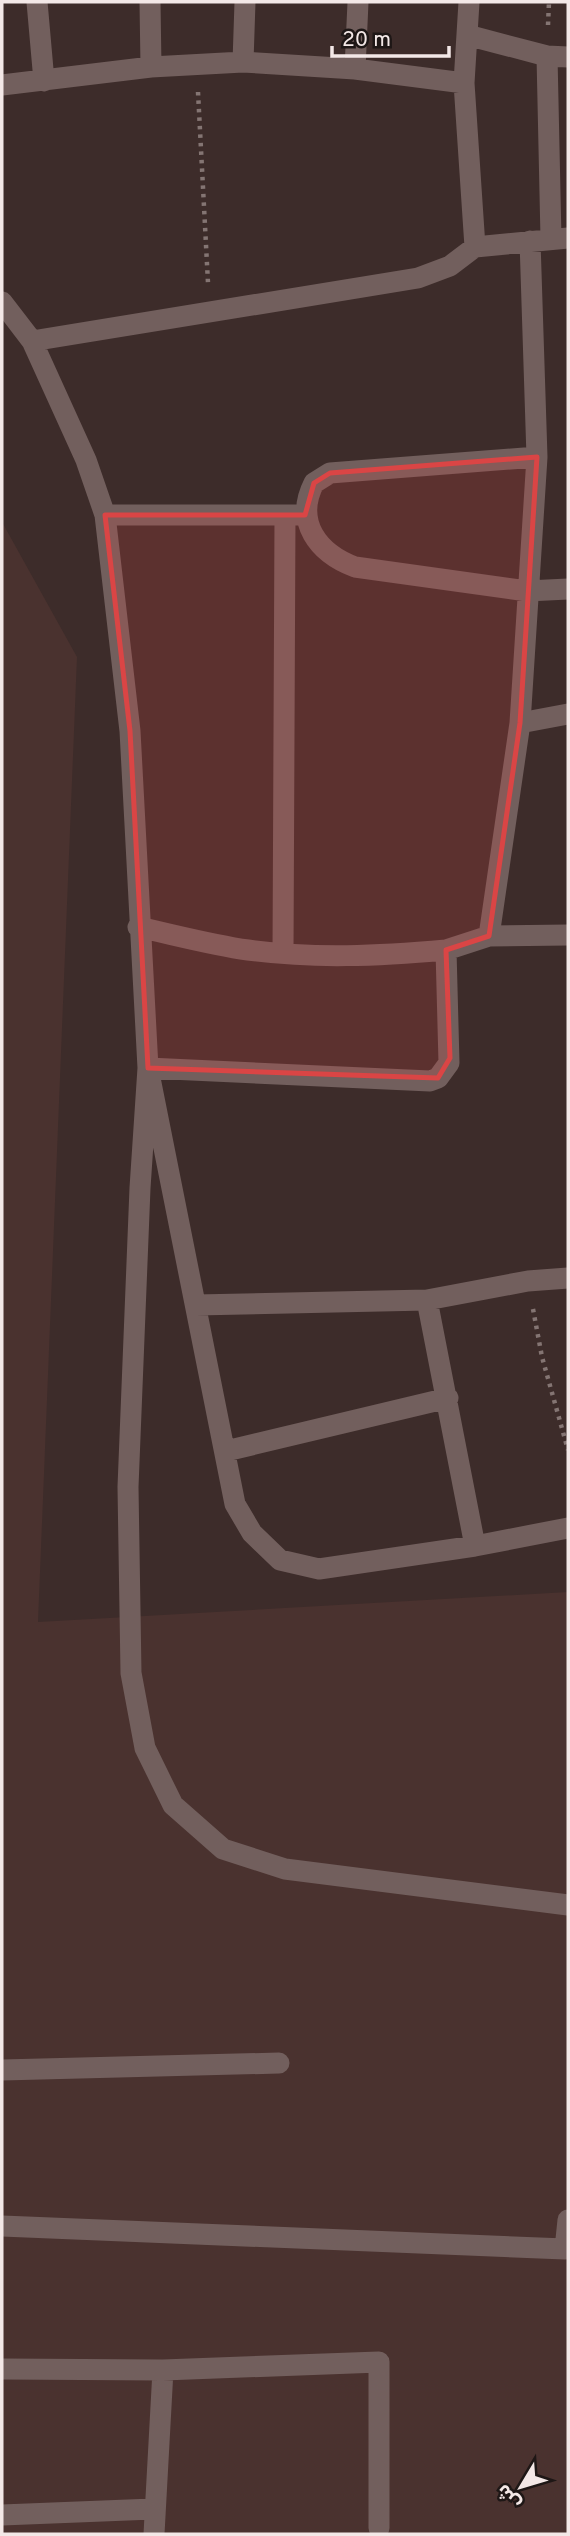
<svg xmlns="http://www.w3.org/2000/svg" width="570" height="2536" viewBox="0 0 570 2536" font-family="Overpass,'Noto Sans Arabic',sans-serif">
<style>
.built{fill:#4a322f}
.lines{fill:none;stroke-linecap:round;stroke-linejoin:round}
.path{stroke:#847573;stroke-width:4.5;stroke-dasharray:3.5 5;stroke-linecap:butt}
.minor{stroke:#725f5d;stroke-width:21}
.marked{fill:#da4545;fill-opacity:0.2;stroke:#da4545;stroke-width:5;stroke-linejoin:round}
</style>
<rect width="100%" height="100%" fill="#3d2c2a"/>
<path class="built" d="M2,522L77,657L38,1622L568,1592V2534H2Z"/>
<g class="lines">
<path class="path" d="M548,25L549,2
M198,92L208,283
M533,1309L542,1357L568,1450"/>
<path class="minor" d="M37,2L44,81
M150,2L151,67
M469,2L464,83L475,247
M467,35L547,56L568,57
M547,56L551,239
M243,62L245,2
M355,69L358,2
M2,85L151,67L243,62L355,69L464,83
M530,241L537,457L520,723L489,936L446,950L449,1063L438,1078L430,1081L148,1068L235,1504L252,1533L280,1560L319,1569L475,1546L568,1528
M2,302L32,341L86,460L105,515L130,731L148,1068L140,1188L128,1487L131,1673L145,1748L173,1805L223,1849L285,1869L568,1905
M32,341L418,278L450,266L475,247L568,238
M537,457L330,473L314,483C294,522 318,553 355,567L527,591L568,589
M105,515H299
M520,723L568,714
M138,927C175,935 212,945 248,950C314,959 379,956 446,950
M489,936L568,935
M283,953L285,516
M427,1300L475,1546
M196,1305L427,1300L528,1281L568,1278
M226,1451L448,1398
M2,2070L279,2063
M2,2226L565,2249L568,2220
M2,2369L163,2370L379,2362V2528
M2,2515L153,2509
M154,2534L163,2370"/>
</g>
<path class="marked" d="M537,457L520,723L489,936L446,950L450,1058L438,1078L148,1068L130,731L105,515H305L314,483L330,473Z"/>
<rect width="570" height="2536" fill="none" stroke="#f3e8e7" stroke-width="7"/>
<g transform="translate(521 2487) rotate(232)" stroke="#1e1716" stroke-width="5" paint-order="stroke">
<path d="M0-5L12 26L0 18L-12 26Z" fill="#f3e8e7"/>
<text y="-10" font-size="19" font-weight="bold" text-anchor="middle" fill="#f3e8e7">ش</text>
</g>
<path d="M332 46v10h117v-10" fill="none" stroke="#f3e8e7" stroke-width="3.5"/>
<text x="342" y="46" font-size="21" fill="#f3e8e7" stroke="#1e1716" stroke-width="5" paint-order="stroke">20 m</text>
</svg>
